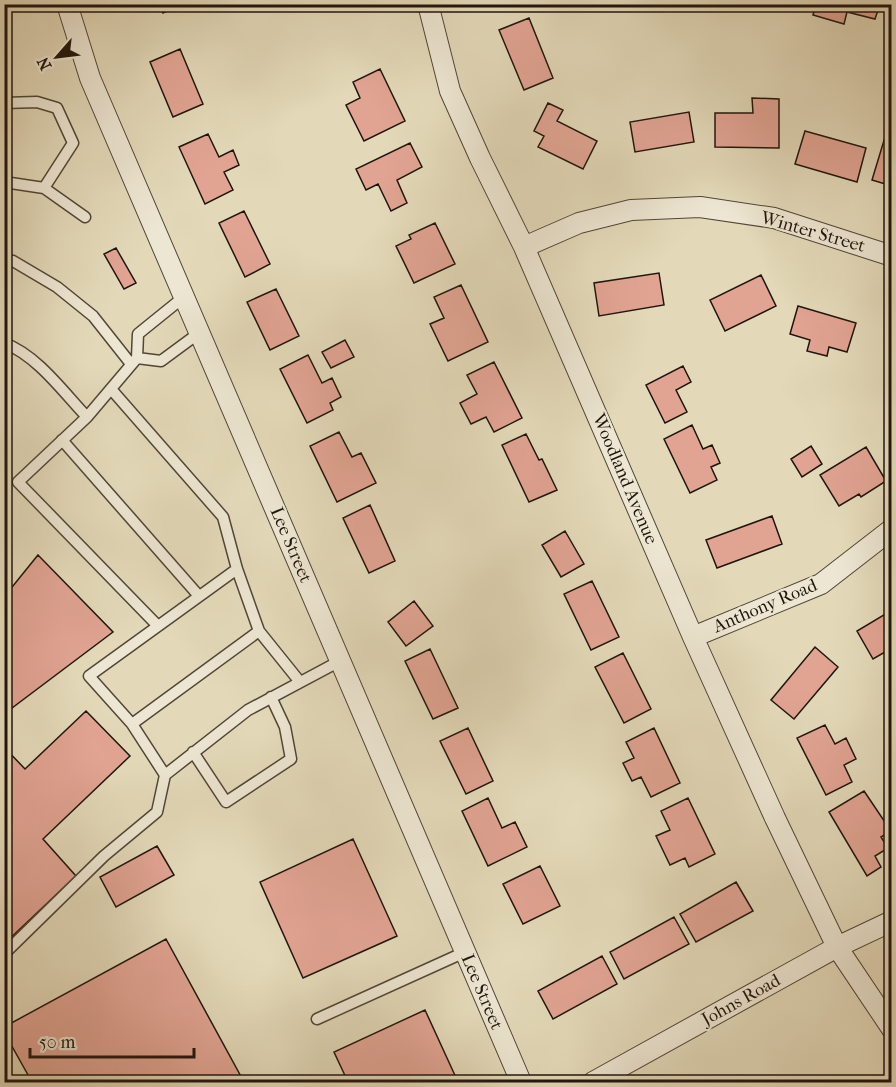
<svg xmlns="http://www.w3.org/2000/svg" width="896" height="1087" viewBox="0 0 896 1087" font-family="'IM FELL French Canon',serif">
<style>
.building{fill:#e1a493;stroke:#20150c;stroke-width:1.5}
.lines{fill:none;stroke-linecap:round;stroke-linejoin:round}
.lane-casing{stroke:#514637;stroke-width:13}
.street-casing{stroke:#514637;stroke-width:22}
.lane{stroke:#ede6d2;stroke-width:10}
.street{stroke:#ede6d2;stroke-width:20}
.labels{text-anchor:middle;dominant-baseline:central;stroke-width:4.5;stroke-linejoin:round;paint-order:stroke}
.street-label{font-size:18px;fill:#20150c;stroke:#ede6d2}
</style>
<rect width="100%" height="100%" fill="#e3d9b9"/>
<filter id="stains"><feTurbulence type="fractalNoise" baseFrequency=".00333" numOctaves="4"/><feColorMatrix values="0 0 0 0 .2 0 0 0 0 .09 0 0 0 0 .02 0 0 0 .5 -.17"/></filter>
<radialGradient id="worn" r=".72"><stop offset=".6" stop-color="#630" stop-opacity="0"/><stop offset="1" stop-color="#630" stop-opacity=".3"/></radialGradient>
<path class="building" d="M146,4H177L178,6L163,13L159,5L149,10Z
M816,4H880L875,19L847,12L844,24L813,15Z
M529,18L553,78L524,90L499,30Z
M180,49L203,104L173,117L150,62Z
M380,69L405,121L364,141L346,105L360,98L353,82Z
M752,98L779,99V148L715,147V113H753Z
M548,103L563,110L557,121L597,141L583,169L538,147L544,136L534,131Z
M689,112L694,142L635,152L630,122Z
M805,131L866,148L857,182L795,164Z
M208,134L219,157L233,150L239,165L224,172L233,190L205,204L179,147Z
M885,137L892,138V186L872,180Z
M410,143L422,167L397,180L407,203L391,211L378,184L366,190L356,169Z
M244,211L270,264L245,277L219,223Z
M435,223L455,264L414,283L396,246L411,239L409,235Z
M116,248L136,283L124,289L104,254Z
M659,273L664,305L599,316L594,283Z
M761,275L776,306L725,331L710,300Z
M461,285L488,342L448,361L430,324L444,318L434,297Z
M276,289L299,336L270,350L247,302Z
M798,306L856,323L847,352L829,347L827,356L807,351L810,340L790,334Z
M345,340L354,357L331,368L322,352Z
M308,355L322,383L332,378L341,397L330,403L333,410L307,423L280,369Z
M494,362L522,418L494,432L486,417L471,424L460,403L477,394L467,375Z
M683,366L691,382L676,390L687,412L665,423L646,385Z
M692,425L703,449L712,445L720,463L711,467L717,480L690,493L664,439Z
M339,432L352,457L361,453L376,483L337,502L310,446Z
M526,434L539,460L542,459L557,490L529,502L502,445Z
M811,446L822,464L802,477L791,459Z
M866,447L886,481L861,497L859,494L839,506L820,475Z
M370,505L395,561L369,573L343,518Z
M772,516L782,544L717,568L706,540Z
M565,531L584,564L561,577L542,545Z
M38,555L113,632L4,714V597Z
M592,581L619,637L591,650L564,594Z
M414,601L433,626L406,646L388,622Z
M892,610V648L873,659L857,631Z
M815,647L838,667L794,719L771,700Z
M430,649L458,708L433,719L405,661Z
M623,653L651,709L624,723L595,667Z
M86,711L130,756L43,839L76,876L4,944V747L25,769Z
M825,725L835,744L846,738L856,759L844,765L852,782L826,795L797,738Z
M468,728L493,781L466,794L440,741Z
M654,728L680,783L651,797L641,777L632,781L623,763L634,758L626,742Z
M864,791L891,831L881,837L888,848L875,856L881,867L867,876L829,812Z
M488,798L502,828L515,822L527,847L488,866L462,811Z
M688,798L715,854L689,867L685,858L670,865L656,836L670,830L661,811Z
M353,839L397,936L303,978L260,882Z
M157,846L174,875L116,907L100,877Z
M540,866L560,906L523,924L503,884Z
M736,882L753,911L696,942L680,914Z
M674,917L689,944L624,979L610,952Z
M166,939L244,1082H32L4,1032V1027Z
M602,956L617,984L553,1019L538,991Z
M425,1010L458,1082H348L334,1052Z"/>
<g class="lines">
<g class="lane-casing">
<path id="lane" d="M4,103L37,102L57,108L73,143L44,188
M4,182L44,188L85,217
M4,260L13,261L57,287L93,316L131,364
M185,296L138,334L137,358L161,361L199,333
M4,343C38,356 63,392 87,417
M137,358L87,417L18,482L157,625
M111,389L223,517L237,569L259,631L300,682
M62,440L199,596
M132,724L259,631
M193,752L226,802L291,759L285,727L271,697
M165,775L132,724L89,676L237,569
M4,954L104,856L157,812L165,775L248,710L340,661
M317,1019L465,952"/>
</g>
<g class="street-casing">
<path id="street" d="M67,4L90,78L521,1082
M428,4L450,91L480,158L524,247L693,637L775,818L837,947L892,1029
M524,247L579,223L631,210L700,207L774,218L892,256
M693,637L821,584L892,529
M593,1082L837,947L892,921"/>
</g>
<use href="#lane" class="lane"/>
<use href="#street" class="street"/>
</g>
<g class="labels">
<g class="street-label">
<text transform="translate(813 232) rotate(16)">Winter Street</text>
<text transform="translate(625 479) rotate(67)">Woodland Avenue</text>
<text transform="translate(291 545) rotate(67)">Lee Street</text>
<text transform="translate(765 606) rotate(-23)">Anthony Road</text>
<text transform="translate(482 992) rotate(67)">Lee Street</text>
<text transform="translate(741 1000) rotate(-29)">Johns Road</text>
</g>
</g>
<rect width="896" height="1087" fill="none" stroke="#e3d9b9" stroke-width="24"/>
<rect x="6" y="6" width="884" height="1075" fill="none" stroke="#20150c" stroke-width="3"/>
<rect x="12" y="12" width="872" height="1063" fill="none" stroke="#20150c" stroke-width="1.5"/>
<g transform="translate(57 57) rotate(242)" stroke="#ede6d2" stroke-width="4.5" paint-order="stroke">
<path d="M0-4.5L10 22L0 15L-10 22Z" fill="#20150c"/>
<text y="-9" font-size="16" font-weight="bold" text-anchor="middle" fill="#20150c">N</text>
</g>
<path d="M30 1048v9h164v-9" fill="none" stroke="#20150c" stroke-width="3"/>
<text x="39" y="1048" font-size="18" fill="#20150c" stroke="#ede6d2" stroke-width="4.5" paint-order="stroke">50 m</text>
<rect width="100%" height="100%" filter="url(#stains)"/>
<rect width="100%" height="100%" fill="url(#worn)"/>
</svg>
